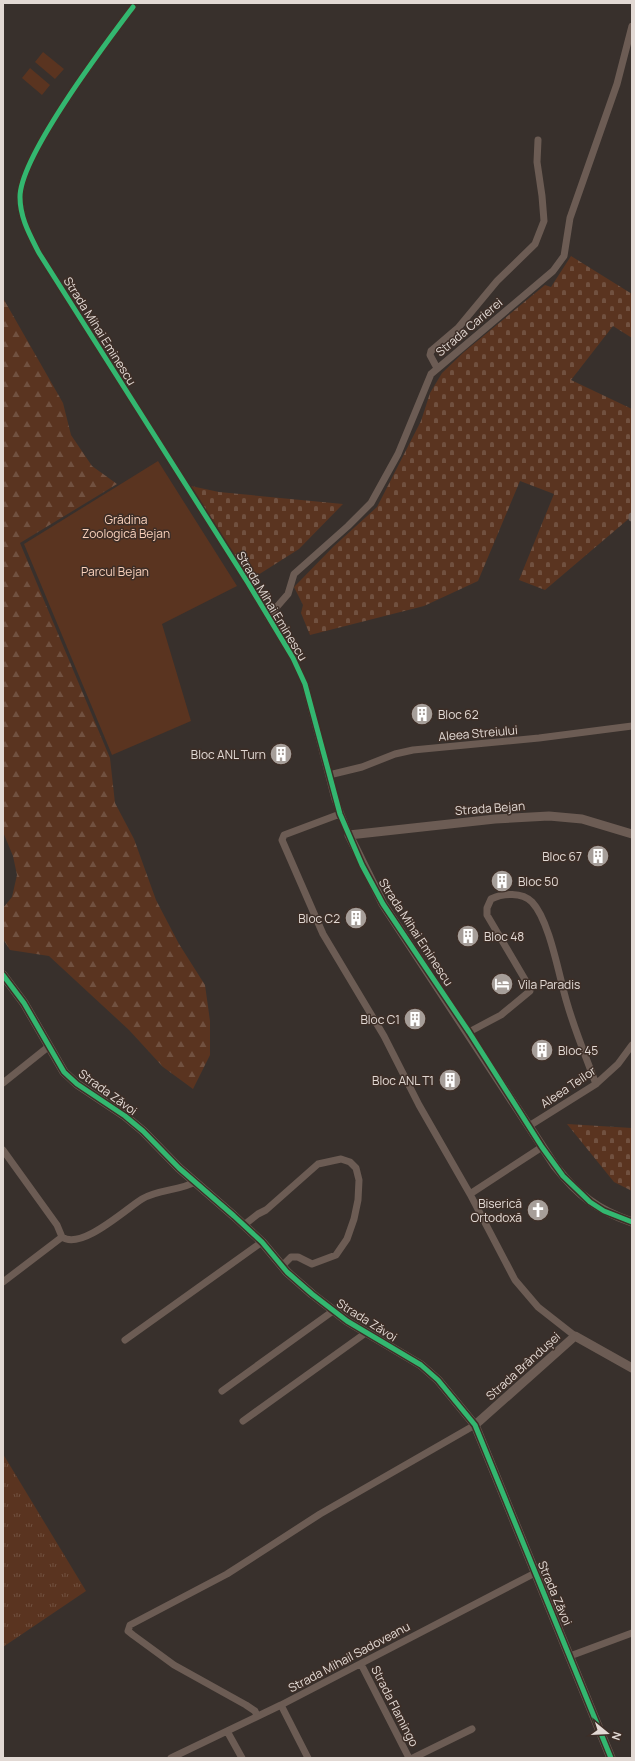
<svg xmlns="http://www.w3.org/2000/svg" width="635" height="1761" viewBox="0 0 635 1761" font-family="Manrope,sans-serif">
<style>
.grass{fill:url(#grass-tufts)}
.forest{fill:url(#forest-firs)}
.cemetery{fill:url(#cemetery-stones)}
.green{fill:#5a3420}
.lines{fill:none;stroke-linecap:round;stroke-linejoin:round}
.minor{stroke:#6c5c54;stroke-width:7}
.tertiary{stroke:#6c5c54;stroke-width:9}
.cycleway-casing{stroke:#3d2e27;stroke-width:8}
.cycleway{stroke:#33b770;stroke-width:5}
.labels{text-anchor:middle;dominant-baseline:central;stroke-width:3;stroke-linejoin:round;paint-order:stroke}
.street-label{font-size:12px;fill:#e2d9d4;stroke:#3d2e27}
.park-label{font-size:12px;fill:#fbd2bc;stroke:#3d2e27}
.poi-label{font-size:12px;fill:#e2d9d4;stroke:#3d2e27;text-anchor:end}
</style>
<defs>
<pattern id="grass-tufts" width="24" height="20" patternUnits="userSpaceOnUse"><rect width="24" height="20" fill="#5a3420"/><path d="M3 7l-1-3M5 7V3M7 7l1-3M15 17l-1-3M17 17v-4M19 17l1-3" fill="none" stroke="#715140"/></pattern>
<pattern id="forest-firs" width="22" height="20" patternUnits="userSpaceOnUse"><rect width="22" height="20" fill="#5a3420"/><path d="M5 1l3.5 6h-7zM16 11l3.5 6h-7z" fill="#715140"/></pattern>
<pattern id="cemetery-stones" width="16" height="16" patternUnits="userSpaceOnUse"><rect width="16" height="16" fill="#5a3420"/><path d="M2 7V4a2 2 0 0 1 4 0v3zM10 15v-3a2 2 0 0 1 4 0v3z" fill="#715140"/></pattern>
</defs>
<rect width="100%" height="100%" fill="#38302c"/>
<path class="grass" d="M3,1454L86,1591L3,1647Z"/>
<path class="forest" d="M3,298L63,403L71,435L92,466L117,484L20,543L110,758L115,803L134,839L156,900L179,944L205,985L210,1021V1055L193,1089L163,1067L129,1030L49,956L10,950L3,939V908L12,897L17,875L13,856L3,832Z"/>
<path class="cemetery" d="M571,256L632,294V338L613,326L571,380L632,409V516L545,590L519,580L554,494L520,481L478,581L424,606L310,635L301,613L303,605L294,587L333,547L377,507L421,421L430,393L442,373L464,352L545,285L551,287Z
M191,486L219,492L343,504L299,549L250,580Z
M567,1124L632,1128V1191L614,1182Z"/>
<path class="green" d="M43,52L64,69L55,79L35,62Z
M30,68L50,85L42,95L22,78Z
M158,461L237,586L162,624L191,721L112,755L24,544Z"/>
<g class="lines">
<path class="minor" d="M133,7C106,43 20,156 20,197C20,218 30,235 39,253L248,583L293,658L305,684L335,799L349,835
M437,368L430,355L431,351L458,328L497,281L535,244L544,221L542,196L537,162L538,140
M632,516V518
M268,617L288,594L294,574L348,526L371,503L398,454L431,374L553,271L564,256L570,218L617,84L632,26
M329,775L362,767L395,754L413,750L539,738L632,726
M340,814L284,835L282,840L323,934L384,1036L419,1105L470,1194L515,1280L538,1307L575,1336
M469,1032L501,1015L530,991V988L487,915V908L491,899C503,893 522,892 532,902C550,921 559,977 567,1003C575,1031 586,1057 596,1084
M3,1083L48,1047
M529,1126L596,1084L618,1064L632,1045
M3,1150L57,1225L62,1237
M470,1194L542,1147
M244,1225L258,1214L266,1210L318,1164L341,1159L350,1162L356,1168L359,1180L358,1200L354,1219L347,1239L336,1255L312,1264L298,1257H291L282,1266
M3,1282L62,1237C81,1251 127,1208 142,1199C159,1189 179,1191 195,1182
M125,1340L262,1242
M222,1391L333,1311
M243,1421L367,1332
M570,1656L632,1633
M361,1664L409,1758
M281,1705L308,1758
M257,1716L255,1711L246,1705L174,1665L133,1635L128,1631L130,1625L227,1574L320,1514L475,1425
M227,1731L242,1758
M171,1758L281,1705L535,1573
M413,1758L472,1729"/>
<path class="tertiary" d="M632,834L582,819L549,816L495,819L349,835L383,904L555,1166C578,1195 597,1210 632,1222
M3,975L24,1003L64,1072L77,1084L125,1116L143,1131L179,1168L234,1216L262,1242L287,1272L312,1294L347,1321L421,1365L438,1380L475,1425L611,1758
M475,1425L575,1336L632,1368"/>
<g class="cycleway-casing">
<path id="cycleway" d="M133,7C106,43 20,156 20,197C20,218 30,235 39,253L248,583L293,658L305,684L340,814L362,865L383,904L469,1032L542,1147L563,1176L590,1202L604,1211L632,1222
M3,975L24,1003L64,1072L77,1084L125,1116L143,1131L179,1168L234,1216L262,1242L287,1272L312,1294L347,1321L421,1365L438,1380L475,1425L611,1758"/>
</g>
<use href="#cycleway" class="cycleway"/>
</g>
<defs>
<g id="building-disc" transform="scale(1.15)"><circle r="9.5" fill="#a69e99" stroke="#3d2e27"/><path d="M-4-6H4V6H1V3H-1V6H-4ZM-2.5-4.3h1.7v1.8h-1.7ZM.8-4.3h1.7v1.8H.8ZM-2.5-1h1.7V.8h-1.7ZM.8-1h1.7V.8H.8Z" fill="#fff"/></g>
<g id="hotel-disc" transform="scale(1.15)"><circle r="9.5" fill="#a69e99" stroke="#3d2e27"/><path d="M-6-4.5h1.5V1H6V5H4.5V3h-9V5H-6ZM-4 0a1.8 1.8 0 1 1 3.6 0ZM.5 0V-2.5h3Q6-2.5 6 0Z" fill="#fff"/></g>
<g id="church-disc" transform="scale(1.15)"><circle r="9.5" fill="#a69e99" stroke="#3d2e27"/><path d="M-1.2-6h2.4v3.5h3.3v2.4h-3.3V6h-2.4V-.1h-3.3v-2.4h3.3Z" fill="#fff"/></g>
</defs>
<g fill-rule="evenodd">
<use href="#building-disc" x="422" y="714"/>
<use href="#building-disc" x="281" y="754"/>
<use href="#building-disc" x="598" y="856"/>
<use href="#building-disc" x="502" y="881"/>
<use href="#building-disc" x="356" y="918"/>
<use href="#building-disc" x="468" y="936"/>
<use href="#hotel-disc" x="502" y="984"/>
<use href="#building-disc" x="415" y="1019"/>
<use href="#building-disc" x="542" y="1050"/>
<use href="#building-disc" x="450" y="1080"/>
<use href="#church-disc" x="538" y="1210"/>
</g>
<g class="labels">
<g class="street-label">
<text transform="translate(469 327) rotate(-40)">Strada Carierei</text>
<text transform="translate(100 331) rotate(58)">Strada Mihai Eminescu</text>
<text transform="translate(272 606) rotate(59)">Strada Mihai Eminescu</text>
<text transform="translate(478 733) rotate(-5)">Aleea Streiului</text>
<text transform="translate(490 808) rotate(-4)">Strada Bejan</text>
<text transform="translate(416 932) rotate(57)">Strada Mihai Eminescu</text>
<text transform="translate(568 1087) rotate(-34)">Aleea Teilor</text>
<text transform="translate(108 1092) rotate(36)">Strada Zăvoi</text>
<text transform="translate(367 1320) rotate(32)">Strada Zăvoi</text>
<text transform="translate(523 1366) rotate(-42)">Strada Brândușei</text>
<text transform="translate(555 1593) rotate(67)">Strada Zăvoi</text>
<text transform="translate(349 1657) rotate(-28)">Strada Mihail Sadoveanu</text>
<text transform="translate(395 1706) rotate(63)">Strada Flamingo</text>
</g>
<g class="park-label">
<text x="126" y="519">Grădina<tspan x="126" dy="14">Zoologică Bejan</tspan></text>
<text x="115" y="571">Parcul Bejan</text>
</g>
<g class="poi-label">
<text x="438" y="714" text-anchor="start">Bloc 62</text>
<text x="266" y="754">Bloc ANL Turn</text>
<text x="582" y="856">Bloc 67</text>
<text x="518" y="881" text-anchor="start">Bloc 50</text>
<text x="340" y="918">Bloc C2</text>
<text x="484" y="936" text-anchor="start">Bloc 48</text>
<text x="518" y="984" text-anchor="start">Vila Paradis</text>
<text x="400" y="1019">Bloc C1</text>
<text x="558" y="1050" text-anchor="start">Bloc 45</text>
<text x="434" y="1080">Bloc ANL T1</text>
<text x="522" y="1203">Biserică<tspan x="522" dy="14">Ortodoxă</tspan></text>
</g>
</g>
<rect width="635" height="1761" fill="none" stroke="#e2d9d4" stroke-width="8"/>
<g transform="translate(607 1733) rotate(108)" stroke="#3d2e27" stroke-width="3" paint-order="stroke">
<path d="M0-3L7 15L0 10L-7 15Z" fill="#e2d9d4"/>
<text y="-6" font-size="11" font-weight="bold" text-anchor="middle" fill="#e2d9d4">N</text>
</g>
</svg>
